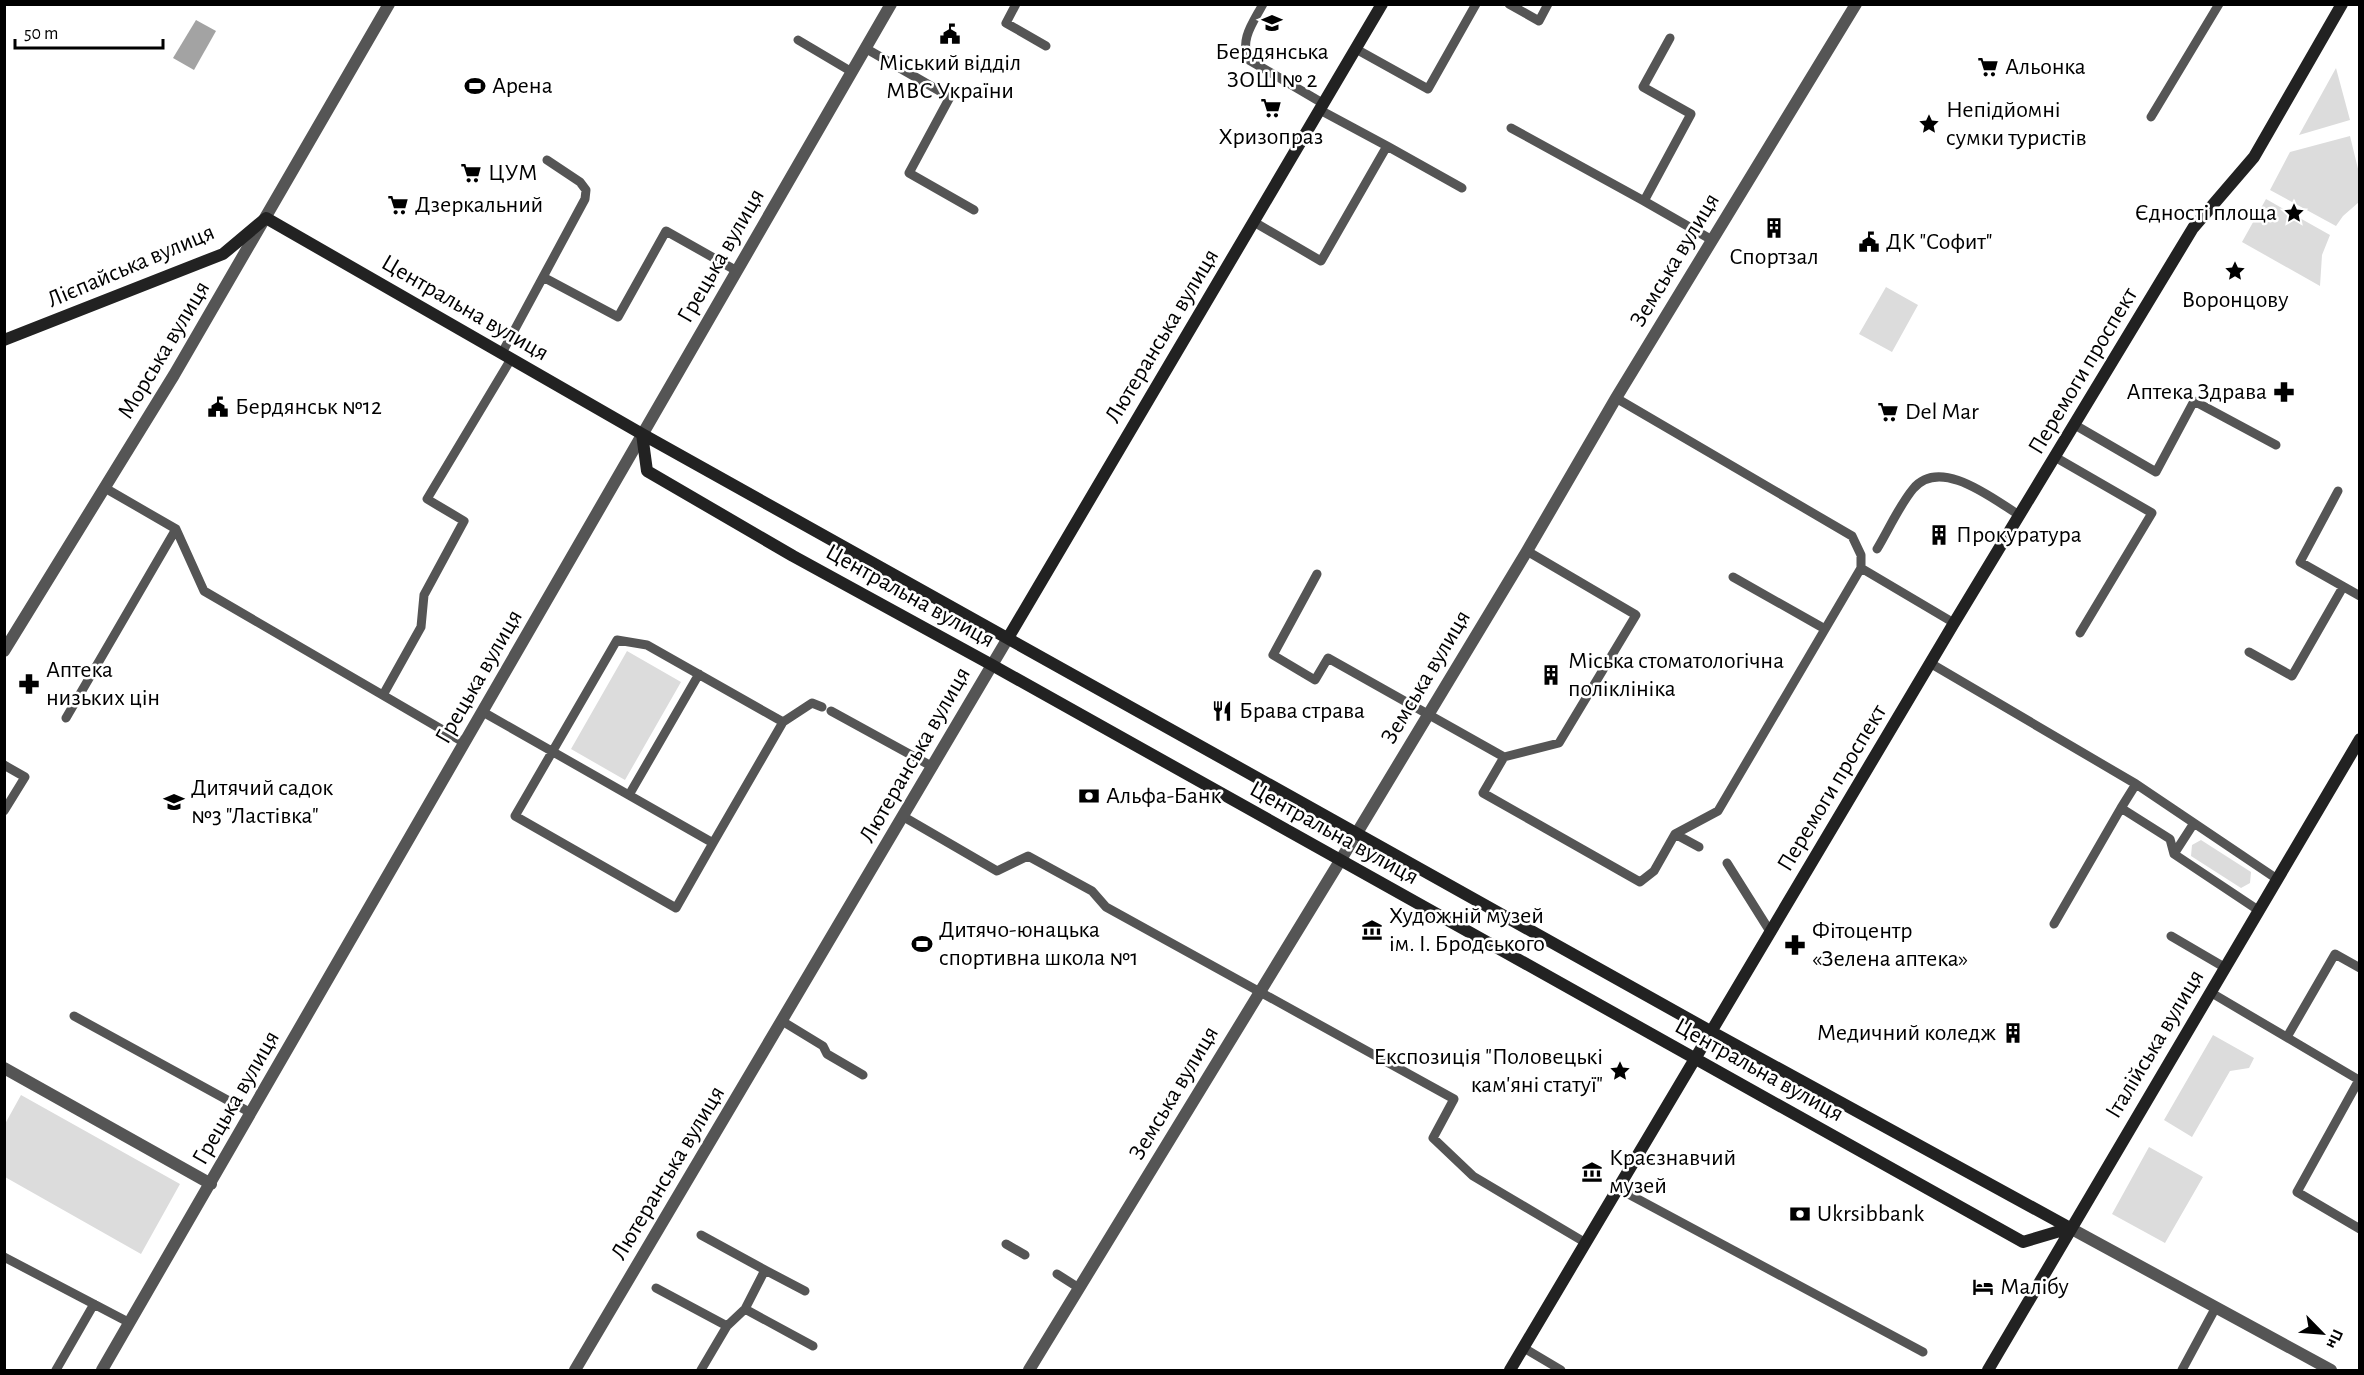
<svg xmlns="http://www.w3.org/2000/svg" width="2364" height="1375" viewBox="0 0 2364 1375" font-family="'Alegreya Sans',sans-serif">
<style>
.green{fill:#dcdcdc}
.water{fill:#a3a3a3}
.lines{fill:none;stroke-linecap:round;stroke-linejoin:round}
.lane{stroke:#555;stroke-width:9}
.street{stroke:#555;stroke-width:12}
.secondary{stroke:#222;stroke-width:12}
.labels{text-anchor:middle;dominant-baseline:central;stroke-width:5;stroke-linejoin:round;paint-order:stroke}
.poi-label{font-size:24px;fill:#000;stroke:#fff;text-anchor:start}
.street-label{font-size:24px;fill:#000;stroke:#fff}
</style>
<rect width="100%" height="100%" fill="#fff"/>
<path class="green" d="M2336,68L2350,120L2299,135Z
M2350,136L2359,173V202L2343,216L2336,226L2270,190L2290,152Z
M2266,199L2330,235L2322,255L2320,286L2242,242Z
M1886,287L1918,305L1892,352L1859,334Z
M627,651L681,682L625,780L571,749Z
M2201,840L2251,872L2250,883L2241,888L2191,856L2192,845Z
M2213,1035L2254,1058L2249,1068L2230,1071L2192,1137L2164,1120Z
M21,1095L180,1184L141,1254L5,1177V1124Z
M2149,1147L2203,1177L2165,1243L2112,1214Z"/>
<path class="water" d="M196,20L216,31L194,70L173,58Z"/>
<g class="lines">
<path class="lane" d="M1016,4L1006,23L1046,46
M1263,4C1253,23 1239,40 1249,60L1324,104
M1509,4L1539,21L1548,4
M1670,38L1643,87L1691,114L1644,201L1712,240
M798,40L852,72
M865,48L950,97L909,173L974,210
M1356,49L1428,89L1476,4
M2151,117L2219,4
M1511,128L1644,201
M1387,146L1462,188
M1254,222L1321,261L1387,146L1320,110
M543,277L585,199L586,190L580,182L547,160
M502,353L543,277L618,317L666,231L737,271
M1616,398L1852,536L1861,555V568L1954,623
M2075,425L2156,472L2194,401L2276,445
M2055,457L2152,513L2080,633
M105,488L176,529L204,591L465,743
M2338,491L2300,562L2360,596
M1877,549C1889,529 1899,506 1913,489C1940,456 1993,499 2019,515
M1317,574L1273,655L1315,680L1328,658L1504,757L1483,793L1640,882L1654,871L1675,834L1718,811L1861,568
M1733,577L1825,629
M2249,652L2292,676L2343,587
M1930,663L2136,784L2277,879
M383,695L421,627L424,595L464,521L427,499L511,359
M831,711L933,767
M483,712L713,843L783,722L812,703L822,707
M66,718L176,529
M1504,757L1559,743L1636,615L1527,551
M4,765L25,777L4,811
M2136,784L2121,808L2170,839L2174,854L2258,910
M629,795L699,674
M904,817L997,871L1028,856L1092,891L1106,907L1454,1099L1433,1138L1473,1176L1586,1243
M1675,834L1699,847
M713,843L676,908L515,816L617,640L647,645L783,722
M2174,854L2194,823
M1727,863L1771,933
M2054,924L2121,808
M2171,936L2224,967
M2210,992L2359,1080L2297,1192L2360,1229
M74,1016L251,1113
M782,1021L823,1046L827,1054L863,1075
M2287,1037L2335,954L2360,968
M1619,1189L1923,1352
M701,1235L765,1270
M1006,1244L1025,1255
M4,1257L130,1323
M1057,1274L1079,1288
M656,1288L727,1326
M745,1309L813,1346
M1524,1348L1561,1370
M56,1370L94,1304
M701,1370L727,1326L745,1309L765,1270L805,1291
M2182,1370L2216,1307"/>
<path class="street" d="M4,651L174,375L389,4
M4,1068L211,1184
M2070,1228L2331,1370
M102,1370L891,4
M575,1370L1008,638
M1029,1370L1340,861L1527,551L1616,398L1856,4"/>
<path class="secondary" d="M4,340L223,254L266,218L642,434L1712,1032L2070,1228
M642,434L647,471L793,556L992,665L2023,1242L2070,1228
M1008,638L1382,4
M1510,1370L1954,623L2193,228L2254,157L2342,4
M1988,1370L2360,739"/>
</g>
<defs>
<g id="school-bare" transform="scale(1.62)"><path d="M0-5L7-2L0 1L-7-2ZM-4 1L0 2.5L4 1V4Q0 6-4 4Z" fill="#000" stroke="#fff" stroke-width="2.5" paint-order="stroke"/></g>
<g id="civic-bare" transform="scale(1.62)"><path d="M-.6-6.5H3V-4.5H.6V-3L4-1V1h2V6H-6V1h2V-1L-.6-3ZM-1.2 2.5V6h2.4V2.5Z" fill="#000" stroke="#fff" stroke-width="2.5" paint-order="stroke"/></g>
<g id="supermarket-bare" transform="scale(1.62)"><path d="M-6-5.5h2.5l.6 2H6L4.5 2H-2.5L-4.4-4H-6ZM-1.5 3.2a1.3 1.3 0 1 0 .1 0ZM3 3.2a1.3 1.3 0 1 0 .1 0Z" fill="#000" stroke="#fff" stroke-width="2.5" paint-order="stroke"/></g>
<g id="stadium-bare" transform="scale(1.62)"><path d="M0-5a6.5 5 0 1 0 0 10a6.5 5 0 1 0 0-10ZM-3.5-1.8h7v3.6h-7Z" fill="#000" stroke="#fff" stroke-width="2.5" paint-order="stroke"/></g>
<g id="sight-bare" transform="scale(1.62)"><path d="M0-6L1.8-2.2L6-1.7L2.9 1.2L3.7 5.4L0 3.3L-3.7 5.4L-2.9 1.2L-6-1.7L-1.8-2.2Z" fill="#000" stroke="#fff" stroke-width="2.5" paint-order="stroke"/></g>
<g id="building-bare" transform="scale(1.62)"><path d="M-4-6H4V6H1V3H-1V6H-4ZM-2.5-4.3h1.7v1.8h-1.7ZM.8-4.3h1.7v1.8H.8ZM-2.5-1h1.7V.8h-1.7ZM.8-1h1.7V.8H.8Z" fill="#000" stroke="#fff" stroke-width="2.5" paint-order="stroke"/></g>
<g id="pharmacy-bare" transform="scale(1.62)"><path d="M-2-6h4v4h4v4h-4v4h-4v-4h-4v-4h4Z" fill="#000" stroke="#fff" stroke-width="2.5" paint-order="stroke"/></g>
<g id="restaurant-bare" transform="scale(1.62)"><path d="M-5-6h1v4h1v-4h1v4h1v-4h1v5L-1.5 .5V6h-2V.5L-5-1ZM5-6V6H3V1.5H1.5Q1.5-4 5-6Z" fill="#000" stroke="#fff" stroke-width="2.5" paint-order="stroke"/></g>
<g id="bank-bare" transform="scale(1.62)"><path d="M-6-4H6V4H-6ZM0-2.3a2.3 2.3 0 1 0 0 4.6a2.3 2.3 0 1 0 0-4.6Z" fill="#000" stroke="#fff" stroke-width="2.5" paint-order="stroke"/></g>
<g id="museum-bare" transform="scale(1.62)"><path d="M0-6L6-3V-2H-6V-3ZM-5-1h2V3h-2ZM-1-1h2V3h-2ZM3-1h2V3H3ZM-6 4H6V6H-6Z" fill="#000" stroke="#fff" stroke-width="2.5" paint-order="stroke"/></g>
<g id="hotel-bare" transform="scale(1.62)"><path d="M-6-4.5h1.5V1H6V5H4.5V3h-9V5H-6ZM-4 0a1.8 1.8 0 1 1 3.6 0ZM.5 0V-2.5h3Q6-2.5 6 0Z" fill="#000" stroke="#fff" stroke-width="2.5" paint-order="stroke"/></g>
</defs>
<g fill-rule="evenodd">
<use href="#school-bare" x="1272" y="23"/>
<use href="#civic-bare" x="950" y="34"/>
<use href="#supermarket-bare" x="1988" y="67"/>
<use href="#stadium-bare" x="475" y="86"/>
<use href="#supermarket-bare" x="1271" y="108"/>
<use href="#sight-bare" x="1929" y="124"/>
<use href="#supermarket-bare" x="471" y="173"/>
<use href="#supermarket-bare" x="398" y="205"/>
<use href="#sight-bare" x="2294" y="213"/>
<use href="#building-bare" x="1774" y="228"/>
<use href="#civic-bare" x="1869" y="242"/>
<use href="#sight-bare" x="2235" y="271"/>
<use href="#pharmacy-bare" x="2284" y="392"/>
<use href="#civic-bare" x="218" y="407"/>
<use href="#supermarket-bare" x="1888" y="412"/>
<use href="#building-bare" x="1939" y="535"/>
<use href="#building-bare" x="1551" y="675"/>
<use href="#pharmacy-bare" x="29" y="684"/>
<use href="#restaurant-bare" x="1222" y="711"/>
<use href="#bank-bare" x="1089" y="796"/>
<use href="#school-bare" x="174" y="802"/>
<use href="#museum-bare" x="1372" y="930"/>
<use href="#stadium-bare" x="922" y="944"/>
<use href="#pharmacy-bare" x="1795" y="945"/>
<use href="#building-bare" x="2013" y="1033"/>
<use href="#sight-bare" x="1620" y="1071"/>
<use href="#museum-bare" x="1592" y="1172"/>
<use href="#bank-bare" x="1800" y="1214"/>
<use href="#hotel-bare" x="1983" y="1287"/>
</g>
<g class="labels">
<g class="poi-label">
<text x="1272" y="52" text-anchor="middle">Бердянська<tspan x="1272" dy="28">ЗОШ № 2</tspan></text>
<text x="950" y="63" text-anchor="middle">Міський відділ<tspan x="950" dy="28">МВС України</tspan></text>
<text x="2005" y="67">Альонка</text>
<text x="492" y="86">Арена</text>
<text x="1946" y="110">Непідйомні<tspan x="1946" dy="28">сумки туристів</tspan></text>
<text x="1271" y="137" text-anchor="middle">Хризопраз</text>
<text x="488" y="173">ЦУМ</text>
<text x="415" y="205">Дзеркальний</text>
<text x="2277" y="213" text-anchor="end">Єдності площа</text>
<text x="1886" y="242">ДК "Софит"</text>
<text x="1774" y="257" text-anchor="middle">Спортзал</text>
<text x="2235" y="300" text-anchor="middle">Воронцову</text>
<text x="2267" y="392" text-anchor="end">Аптека Здрава</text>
<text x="235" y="407">Бердянськ №12</text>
<text x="1905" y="412">Del Mar</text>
<text x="1956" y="535">Прокуратура</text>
<text x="1568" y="661">Міська стоматологічна<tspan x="1568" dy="28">поліклініка</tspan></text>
<text x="46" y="670">Аптека<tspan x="46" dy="28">низьких цін</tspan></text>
<text x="1239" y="711">Брава страва</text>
<text x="191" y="788">Дитячий садок<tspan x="191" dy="28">№3 "Ластівка"</tspan></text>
<text x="1106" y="796">Альфа-Банк</text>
<text x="1389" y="916">Художній музей<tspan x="1389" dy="28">ім. І. Бродського</tspan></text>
<text x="939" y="930">Дитячо-юнацька<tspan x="939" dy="28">спортивна школа №1</tspan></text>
<text x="1812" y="931">Фітоцентр<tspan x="1812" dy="28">«Зелена аптека»</tspan></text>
<text x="1996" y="1033" text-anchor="end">Медичний коледж</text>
<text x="1603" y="1057" text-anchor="end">Експозиція "Половецькі<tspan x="1603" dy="28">кам'яні статуї"</tspan></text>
<text x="1609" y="1158">Краєзнавчий<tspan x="1609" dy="28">музей</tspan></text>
<text x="1817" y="1214">Ukrsibbank</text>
<text x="2000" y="1287">Малібу</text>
</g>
<g class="street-label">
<text transform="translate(721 256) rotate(-60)">Грецька вулиця</text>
<text transform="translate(1675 260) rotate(-59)">Земська вулиця</text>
<text transform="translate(131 266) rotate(-23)">Лієпайська вулиця</text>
<text transform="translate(465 308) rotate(30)">Центральна вулиця</text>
<text transform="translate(1162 336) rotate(-59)">Лютеранська вулиця</text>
<text transform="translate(164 350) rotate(-59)">Морська вулиця</text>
<text transform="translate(2083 371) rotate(-59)">Перемоги проспект</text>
<text transform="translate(910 596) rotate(29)">Центральна вулиця</text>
<text transform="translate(479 677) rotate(-60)">Грецька вулиця</text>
<text transform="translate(1426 677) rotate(-59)">Земська вулиця</text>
<text transform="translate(915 755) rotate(-60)">Лютеранська вулиця</text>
<text transform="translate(1832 788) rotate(-59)">Перемоги проспект</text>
<text transform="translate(1334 833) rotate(29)">Центральна вулиця</text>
<text transform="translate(2155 1044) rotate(-59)">Італійська вулиця</text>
<text transform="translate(1759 1070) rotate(29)">Центральна вулиця</text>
<text transform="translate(1174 1093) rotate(-59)">Земська вулиця</text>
<text transform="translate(236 1098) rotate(-60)">Грецька вулиця</text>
<text transform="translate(668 1173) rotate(-59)">Лютеранська вулиця</text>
</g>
</g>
<rect width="2364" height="1375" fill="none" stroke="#000000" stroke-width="12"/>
<g transform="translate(2322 1333) rotate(115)" stroke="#ffffff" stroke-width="4.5" paint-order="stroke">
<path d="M0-4.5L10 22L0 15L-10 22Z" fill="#000000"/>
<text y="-9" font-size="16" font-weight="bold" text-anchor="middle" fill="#000000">Пн</text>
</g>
<path d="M15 39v9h148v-9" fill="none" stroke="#000000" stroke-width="3"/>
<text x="24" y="39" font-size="18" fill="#000000" stroke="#ffffff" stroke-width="4.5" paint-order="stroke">50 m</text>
</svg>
